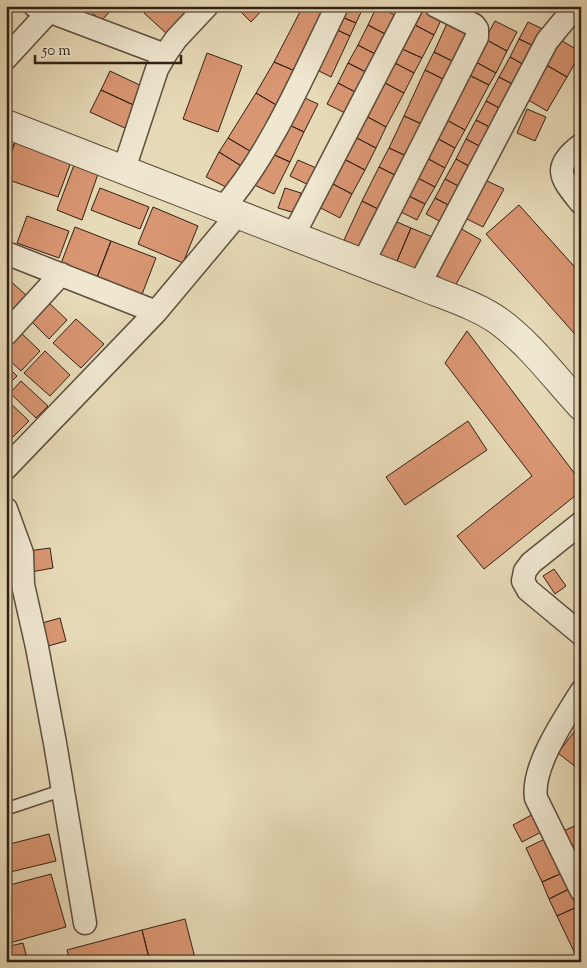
<svg xmlns="http://www.w3.org/2000/svg" width="587" height="968" viewBox="0 0 587 968" font-family="'Sorts Mill Goudy',serif">
<style>
.building{fill:#d99672;stroke:#312016}
.lines{fill:none;stroke-linecap:round;stroke-linejoin:round}
.service-casing{stroke:#5e4e3e;stroke-width:14}
.minor-casing{stroke:#5e4e3e;stroke-width:25}
.tertiary-casing{stroke:#5e4e3e;stroke-width:30}
.service{stroke:#efe7d0;stroke-width:11}
.minor{stroke:#efe7d0;stroke-width:22}
.tertiary{stroke:#efe7d0;stroke-width:28}
</style>
<rect width="100%" height="100%" fill="#e7dab7"/>
<filter id="stains"><feTurbulence type="fractalNoise" baseFrequency=".004" numOctaves="4"/><feColorMatrix values="0 0 0 0 .2 0 0 0 0 .09 0 0 0 0 .02 0 0 0 .5 -.17"/></filter>
<radialGradient id="worn" r=".72"><stop offset=".6" stop-color="#630" stop-opacity="0"/><stop offset="1" stop-color="#630" stop-opacity=".3"/></radialGradient>
<path class="building" d="M85,6H115L101,21Z
M150,6H181L188,12L167,34L144,13Z
M235,6H263L264,8L251,22Z
M303,6H333L302,74L274,62Z
M338,6H364L356,23L335,14Z
M377,6L397,16L387,35L368,25Z
M422,6H430L444,14L434,35L413,24Z
M335,14L356,23L350,36L329,26Z
M449,19L472,29L456,63L434,52Z
M495,21L517,32L507,51L485,39Z
M528,22L547,31L538,48L519,39Z
M413,24L434,35L422,58L400,48Z
M368,25L387,35L377,55L358,45Z
M329,26L350,36L331,77L311,67Z
M557,38L581,52L567,77L543,63Z
M485,39L507,51L496,73L474,61Z
M519,39L538,48L528,67L510,57Z
M358,45L377,55L368,73L348,63Z
M400,48L422,58L414,73L393,62Z
M434,52L456,63L447,81L425,70Z
M207,53L242,66L218,132L183,119Z
M510,57L528,67L518,87L499,77Z
M474,61L496,73L489,85L467,74Z
M274,62L302,74L283,109L256,93Z
M393,62L414,73L404,93L383,82Z
M348,63L368,73L357,93L338,83Z
M543,63L567,77L547,111L523,97Z
M425,70L447,81L426,126L404,116Z
M110,71L146,88L138,107L101,90Z
M467,74L489,85L465,130L443,118Z
M499,77L518,87L505,111L486,101Z
M383,82L404,93L386,127L366,116Z
M338,83L357,93L347,114L327,104Z
M101,90L138,107L127,129L90,112Z
M256,93L283,109L255,154L228,138Z
M296,94L318,104L304,132L283,122Z
M486,101L505,111L495,130L476,120Z
M527,109L546,117L535,141L517,133Z
M366,116L386,127L376,148L355,137Z
M404,116L426,126L411,158L389,148Z
M443,118L465,130L455,148L433,136Z
M476,120L495,130L485,149L466,139Z
M283,122L304,132L290,162L268,152Z
M433,136L455,148L445,168L423,156Z
M355,137L376,148L365,170L344,159Z
M228,138L255,154L246,169L219,152Z
M6,139L15,142L6,167Z
M466,139L485,149L474,169L456,159Z
M15,142L71,162L58,197L6,179V167Z
M389,148L411,158L401,178L379,167Z
M219,152L246,169L234,191L206,177Z
M268,152L290,162L274,194L252,184Z
M423,156L445,168L435,187L412,175Z
M344,159L365,170L352,194L331,183Z
M456,159L474,169L464,189L445,179Z
M298,160L323,171L315,188L290,176Z
M74,165L98,174L82,220L57,210Z
M379,167L401,178L384,212L362,201Z
M412,175L435,187L425,204L403,193Z
M445,179L464,189L454,208L435,198Z
M483,179L504,189L483,227L463,217Z
M331,183L352,194L340,218L319,207Z
M100,188L149,207L140,229L91,210Z
M285,188L301,193L295,213L278,208Z
M403,193L425,204L417,220L395,209Z
M435,198L454,208L445,224L426,214Z
M362,201L384,212L366,250L344,240Z
M519,205L581,274V341L486,234Z
M153,207L198,226L183,263L138,244Z
M27,216L69,231L59,258L17,243Z
M390,219L411,228L397,261L376,253Z
M75,227L111,241L96,280L60,266Z
M458,227L481,240L455,286L432,273Z
M411,228L435,238L421,272L397,261Z
M111,241L156,258L141,297L96,280Z
M6,277L27,296L11,313L6,308Z
M48,302L67,320L49,339L30,320Z
M76,319L104,344L81,368L53,343Z
M18,330L40,351L21,371L6,357V343Z
M467,331L581,482V491L484,569L457,536L532,476L445,363Z
M45,351L70,375L50,396L24,373Z
M6,365L17,376L6,387Z
M21,381L48,406L36,418L10,393Z
M6,399L29,421L10,440L6,437Z
M468,421L487,450L405,505L386,477Z
M50,548L53,568L31,572L28,551Z
M554,569L566,586L555,594L543,576Z
M60,618L66,641L48,646L42,623Z
M580,724L581,725V771L558,753Z
M537,812L547,829L522,842L513,825Z
M581,823V864L576,866L559,833Z
M49,834L56,861L6,873V845Z
M545,839L562,873L542,882L526,848Z
M562,873L569,889L549,899L542,882Z
M51,874L66,927L6,944V886Z
M569,889L577,907L557,916L549,899Z
M577,907L581,915V962H579L557,916Z
M185,919L196,962H150L142,930Z
M142,930L150,962H70L67,950Z
M23,943L28,962H6V947Z"/>
<g class="lines">
<g class="service-casing">
<path id="service" d="M6,809L63,790"/>
</g>
<g class="minor-casing">
<path id="minor" d="M35,6L165,55L176,39L207,6
M6,58L54,6
M581,145C550,168 562,179 581,203
M124,169L157,69L165,55
M222,209C270,155 305,71 337,6
M293,236L412,6
M6,253L156,312L6,468
M363,263L477,37V29L474,25L436,6
M419,285L547,41L576,6
M156,312L238,214
M6,334L61,274
M6,509L22,553L23,585L37,647L55,743L85,923
M581,523L531,563L525,571L523,581L528,590L581,634
M581,692C565,718 531,767 536,798L581,890"/>
</g>
<g class="tertiary-casing">
<path id="tertiary" d="M6,124L419,285C445,296 477,305 500,322C531,345 555,378 581,406"/>
</g>
<use href="#service" class="service"/>
<use href="#minor" class="minor"/>
<use href="#tertiary" class="tertiary"/>
</g>
<rect width="587" height="968" fill="none" stroke="#e7dab7" stroke-width="25"/>
<rect x="8" y="8" width="572" height="953" fill="none" stroke="#312016" stroke-width="2.5"/>
<rect x="12" y="12" width="562" height="943" fill="none" stroke="#312016"/>
<path d="M35 55v8h146v-8" fill="none" stroke="#312016" stroke-width="2.5"/>
<text x="42" y="55" font-size="15" fill="#312016" stroke="#efe7d0" stroke-width="4" paint-order="stroke">50 m</text>
<rect width="100%" height="100%" filter="url(#stains)"/>
<rect width="100%" height="100%" fill="url(#worn)"/>
</svg>
